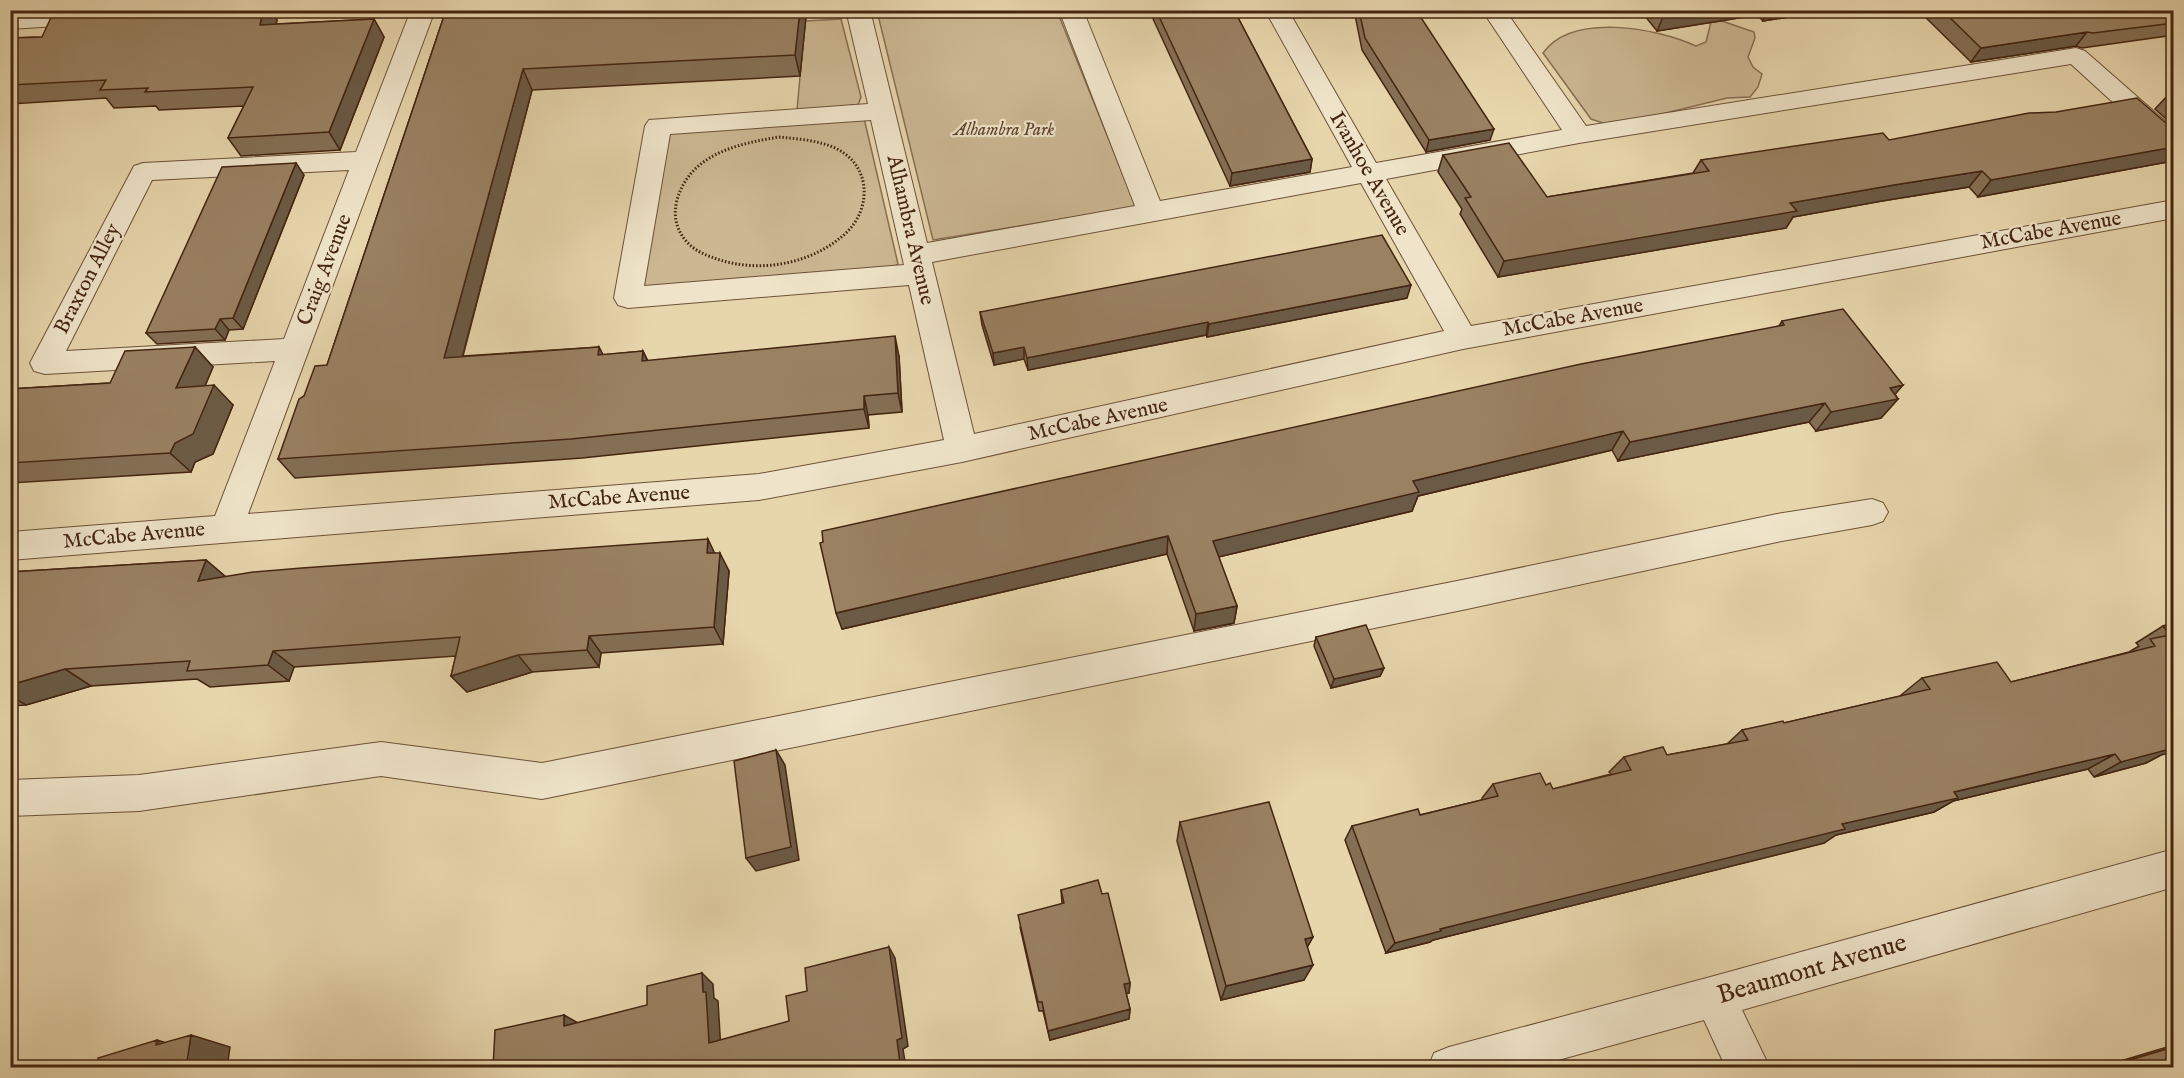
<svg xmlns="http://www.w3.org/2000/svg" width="2184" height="1078" viewBox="0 0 2184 1078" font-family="'IM FELL English',serif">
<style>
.green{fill:#cbb792;stroke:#886e52;stroke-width:1.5}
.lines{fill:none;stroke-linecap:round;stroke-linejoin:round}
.minor-casing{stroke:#6d5138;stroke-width:2}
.path{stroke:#442511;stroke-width:3;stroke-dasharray:1.5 2;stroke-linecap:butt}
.minor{fill:#efe4c9;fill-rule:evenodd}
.wall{fill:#846f54;stroke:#442511;stroke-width:1.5}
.shaded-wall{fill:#6b5a45;stroke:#442511;stroke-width:1.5}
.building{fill:#998162;stroke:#442511;stroke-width:1.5}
.labels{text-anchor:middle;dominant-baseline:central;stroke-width:4.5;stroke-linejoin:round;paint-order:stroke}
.far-park-label{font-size:18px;font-style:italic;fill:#5f422b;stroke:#efe4c9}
.street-label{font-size:21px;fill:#442511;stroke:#efe4c9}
.near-street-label{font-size:26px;fill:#442511;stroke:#efe4c9}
</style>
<rect width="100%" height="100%" fill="#e7d5ac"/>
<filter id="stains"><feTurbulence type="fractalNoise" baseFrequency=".00333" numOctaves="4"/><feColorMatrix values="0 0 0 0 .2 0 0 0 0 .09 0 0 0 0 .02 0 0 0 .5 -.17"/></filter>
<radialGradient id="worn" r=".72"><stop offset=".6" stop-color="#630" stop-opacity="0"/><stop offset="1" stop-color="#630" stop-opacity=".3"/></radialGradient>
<path class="green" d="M877,11H1057L1136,207L933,240Z
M841,19L861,97L858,105L797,110L805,21Z
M1722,21L1754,32L1755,38L1748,57L1753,67L1762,74L1758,87L1750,97L1727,98L1637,120L1606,124L1591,119L1543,53C1572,12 1657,28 1696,46L1706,42L1711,22Z
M864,118L898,264L887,271L651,288L641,286L668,128Z"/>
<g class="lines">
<g class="minor-casing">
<path id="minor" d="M218,10H296L293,15L285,17L228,20L220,18L216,13Z
M411,10H435L248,514L759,474L944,440L909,285L628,308L618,305L614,298L645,126L649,120L868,104L846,10H870L927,243L1135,206L1059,10H1083L1160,201L1352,167L1265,10H1288L1376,163L1562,130L1482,10H1505L1586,126L2076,48L2085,51L2174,129V152L2165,150L2071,64L1579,143L1386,179L1471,326L2174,200V218L1463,349L962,462L759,500L10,560V532L215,516L275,361L45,374L34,371L30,363L134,166L143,163L356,152ZM871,120L904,265L644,286L670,134ZM349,170L284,339L66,351L152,180ZM1361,183L1444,331L974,434L932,262Z
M96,11L104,13L108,18L104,23L10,29V15Z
M1872,499L1883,503L1888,512L1883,521L1872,525L1777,542L1467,609L542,799L381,776L139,811L10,816V780L139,775L381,742L542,763L1467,579L1777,514Z
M2174,849V887L1742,1010L1770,1068H1726L1704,1020L1529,1068H1428L1434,1053L1449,1047L1714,976Z"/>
</g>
<path class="path" d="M779,137C798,139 819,140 837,149C871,166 872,208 846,233C811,265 758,274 714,258C705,255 694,250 687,242C676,230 673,215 677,200C690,154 737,144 779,137Z"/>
<use href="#minor" class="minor"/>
</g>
<path class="wall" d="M1149,10H1234L1312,159L1310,172L1230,186Z
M1354,10H1416L1490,140L1426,152L1362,50Z
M1640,10H1833L1763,21L1757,15L1657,31Z
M1918,10H2174V35L2082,48L2076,46L1971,62Z
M445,13L806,16L800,76L532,90L463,356L599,347L603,355L643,351L648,361L899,356L902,412L868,415L869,428L582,458L295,478L278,459L304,396L327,365Z
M374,19L384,37L340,150L241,156L228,138L244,106L159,110L156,106L114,108L106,98L10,104V38L42,37L277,20L276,24Z
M2174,92V126L2155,109L2170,93Z
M2174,130V156L2167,162L1978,197L1969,187L1882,201L1793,217L1786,228L1498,277L1460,214L1462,209L1438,172L1443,155L1547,197L1693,173L1701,160L1889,140Z
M304,175L243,329L229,330L225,340L157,344L146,333Z
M1407,298L1207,337L1206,335L1028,370L1024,359L994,365L982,325L980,312Z
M1782,321L1903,385L1895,394L1898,399L1881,418L1816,431L1809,422L1618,461L1612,450L1418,496L1412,511L1218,557L1237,606L1234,623L1231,624L1194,631L1167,554L842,629L1779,326Z
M195,347L213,367L205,386L233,405L213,454L195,462L191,472L10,483V389L110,383Z
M715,553L729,571L723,644L601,653L599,667L532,672L467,692L451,676L456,656L294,667L289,681L210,687L197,679L91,686L26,705L10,706V572L206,560L226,577Z
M2174,623L2161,755L2146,763L2094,777L2088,769L1953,801L1934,812L1836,835L1824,843L1433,940L1430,942L1386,953L1345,840L1352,826L1420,815L1482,800V798L1493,784L1546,785L1553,789L1611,774L1609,772L1624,757L1667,755L1727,744L1742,730L1784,723L1901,696V695L1922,678L2011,682L2129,652L2139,646L2136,643L2163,626Z
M1316,637L1384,668L1380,676L1331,688L1314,646Z
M1180,822L1313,937L1307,947L1304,980L1221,1000L1177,841Z
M1061,890L1102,894L1130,983L1129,993H1126L1130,1009L1129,1019L1050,1040L1043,1011H1039L1020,927L1062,904Z
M2174,1045V1068H2097Z"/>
<path class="shaded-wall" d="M263,10H271L277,20L271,43L260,25Z
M800,10H804L806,16L800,76L795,55Z
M1702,10H1759L1757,15L1657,31L1663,17Z
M1768,10H1833L1763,21Z
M374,19L384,37L340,150L329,132Z
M2087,32L2076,46L1971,62L1981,48Z
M523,69L532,90L457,377L444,358Z
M1494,129L1490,140L1426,152L1429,140Z
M2174,146V156L2167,162L1978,197L1991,180Z
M1312,159L1310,172L1230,186L1232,173Z
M296,163L304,175L243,329L233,318Z
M1982,171L1969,187L1882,201L1793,217L1786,228L1498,277L1504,261L1790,203L1894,185Z
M1411,285L1407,298L1207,337L1209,324Z
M220,319L229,330L225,340L215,329Z
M1208,322L1206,335L1028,370L1027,358Z
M895,336L899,356L902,412L898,393Z
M195,347L213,367L196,407L176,388Z
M599,347L609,366L598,355Z
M1024,347V359L994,365L993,353Z
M643,351L652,371L642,361Z
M214,385L233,405L213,454L195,462L191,472L170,453L175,443Z
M1903,385L1890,400L1898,399L1881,418L1816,431L1831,412L1890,388Z
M864,396L868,415L869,428L864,409Z
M1825,403L1809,422L1618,461L1630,442Z
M1623,431L1612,450L1418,496L1412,511L1210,559L1213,541L1413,481Z
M1168,536L1167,554L842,629L836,613Z
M708,539L717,558L707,553Z
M720,553L729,571L723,644L714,627Z
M206,560L227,578L198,581Z
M1237,606L1234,623L1194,631L1196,614Z
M589,636L601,653L599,667L587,650Z
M273,651L294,667L289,681L268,665Z
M518,655L532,672L467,692L451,676Z
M1384,668L1380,676L1331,688L1334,679Z
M65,669L91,686L26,705L10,696V685Z
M2174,743V752L2161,755L2146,763L2094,777L2121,762Z
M776,750L785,765L799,860L756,871L746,858Z
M2115,754L2088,769L1953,801L1934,812L1836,835L1824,843L1433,940L1430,942L1386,953L1395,943L1440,929L1842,824L1954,792Z
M1313,937L1304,953L1305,939Z
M889,947L895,958L908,1046L903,1049L906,1068H883Z
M1313,965L1304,980L1221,1000L1226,986Z
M702,973L713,984L714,998L718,1001L721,1051L709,1043L703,992Z
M1130,983L1129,993L1123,994L1124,984Z
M1130,1009L1129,1019L1050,1040L1048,1031Z
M564,1015L580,1024L564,1026Z
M191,1035L230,1047L227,1068H186L156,1045L157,1040L189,1050Z"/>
<path class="building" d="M263,10L260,25L374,19L329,132L228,138L253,87L145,92L148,88L100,90L106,80L10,85V38L42,37L54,11Z
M494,10H800L795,55L523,69L444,358L599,347L598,355L643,351L642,361L895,336L898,393L864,396V409L571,439L278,459L299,399L304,396L315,366L327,365L445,13Z
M1156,10H1234L1312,159L1232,173Z
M1359,10H1416L1494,129L1429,140L1365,38Z
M1658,10H1702L1663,17Z
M1942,10H2174V23L2093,33L2087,32L1981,48Z
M2137,98L2174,130V147L1991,180L1982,171L1894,185L1790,203L1797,211L1504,261L1465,198L1471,197L1443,155L1509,143L1547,197L1709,171L1701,160L1883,133L1889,140L2029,113L2056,112Z
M296,163L233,318L220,319L215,329L146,333L222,167Z
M1382,235L1411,285L1209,324L1208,322L1027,358L1024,347L993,353L980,312Z
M1843,309L1903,385L1890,388L1898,399L1831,412L1825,403L1630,442L1623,431L1413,481L1419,492L1213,541L1237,606L1196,614L1168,536L836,613L820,543L823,542L822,531L1581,364L1784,325L1782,321Z
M195,347L176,388L214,385L193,434L175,443L170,453L10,463V389L110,383L125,351Z
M708,539L707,553H720L714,627L589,636L587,650L518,655L451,676L460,637L273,651L268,665L187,671L190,661L65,669L10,685V572L206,560L198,581L253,572L302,568Z
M2174,623V743L2172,744L2174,748L2121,762L2115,754L1954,792L1958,798L1842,824L1845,829L1440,929L1441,931L1395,943L1352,826L1418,809L1420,815L1498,796L1493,784L1540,773L1546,785L1550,783L1553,789L1631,770L1624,757L1663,747L1667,755L1748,740L1742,730L1783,721L1784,723L1930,689L1922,678L1997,662L2011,682L2155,646L2150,639L2170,635L2163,626Z
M1366,625L1384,668L1334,679L1316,637Z
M776,750L791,847L746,858L734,761Z
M1269,802L1313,937L1305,939L1313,965L1226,986L1180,822Z
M1098,880L1102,894L1108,893L1130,983L1124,984L1130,1009L1048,1031L1042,1002H1038L1018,915L1064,903L1061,890Z
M889,947L902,1038L897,1040L900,1063L883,1068H493L495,1030L564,1015V1026L647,1005V986L702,973L703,992H706L709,1043L789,1021L786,996L807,991L805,968Z
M191,1035L186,1068H96L98,1058L157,1040L156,1045Z
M2174,1047V1068H2102Z"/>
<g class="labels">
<g class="far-park-label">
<text x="1004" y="130">Alhambra Park</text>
</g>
<g class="street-label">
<text transform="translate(1369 174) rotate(60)">Ivanhoe Avenue</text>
<text transform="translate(910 230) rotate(77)">Alhambra Avenue</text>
<text transform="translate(2051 231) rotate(-10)">McCabe Avenue</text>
<text transform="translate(325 270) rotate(-69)">Craig Avenue</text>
<text transform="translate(88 279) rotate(-63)">Braxton Alley</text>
<text transform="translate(1573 318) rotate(-10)">McCabe Avenue</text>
<text transform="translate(1098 420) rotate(-12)">McCabe Avenue</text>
<text transform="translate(619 498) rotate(-4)">McCabe Avenue</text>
<text transform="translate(134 536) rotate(-5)">McCabe Avenue</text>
</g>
<g class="near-street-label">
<text transform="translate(1812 969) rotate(-16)">Beaumont Avenue</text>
</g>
</g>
<rect width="2184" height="1078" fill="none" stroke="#e7d5ac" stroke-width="36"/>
<rect x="12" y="12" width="2160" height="1054" fill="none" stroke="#442511" stroke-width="3"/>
<rect x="18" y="18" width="2148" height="1042" fill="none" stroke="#442511" stroke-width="1.5"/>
<rect width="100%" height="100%" filter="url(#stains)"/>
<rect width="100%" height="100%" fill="url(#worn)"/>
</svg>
